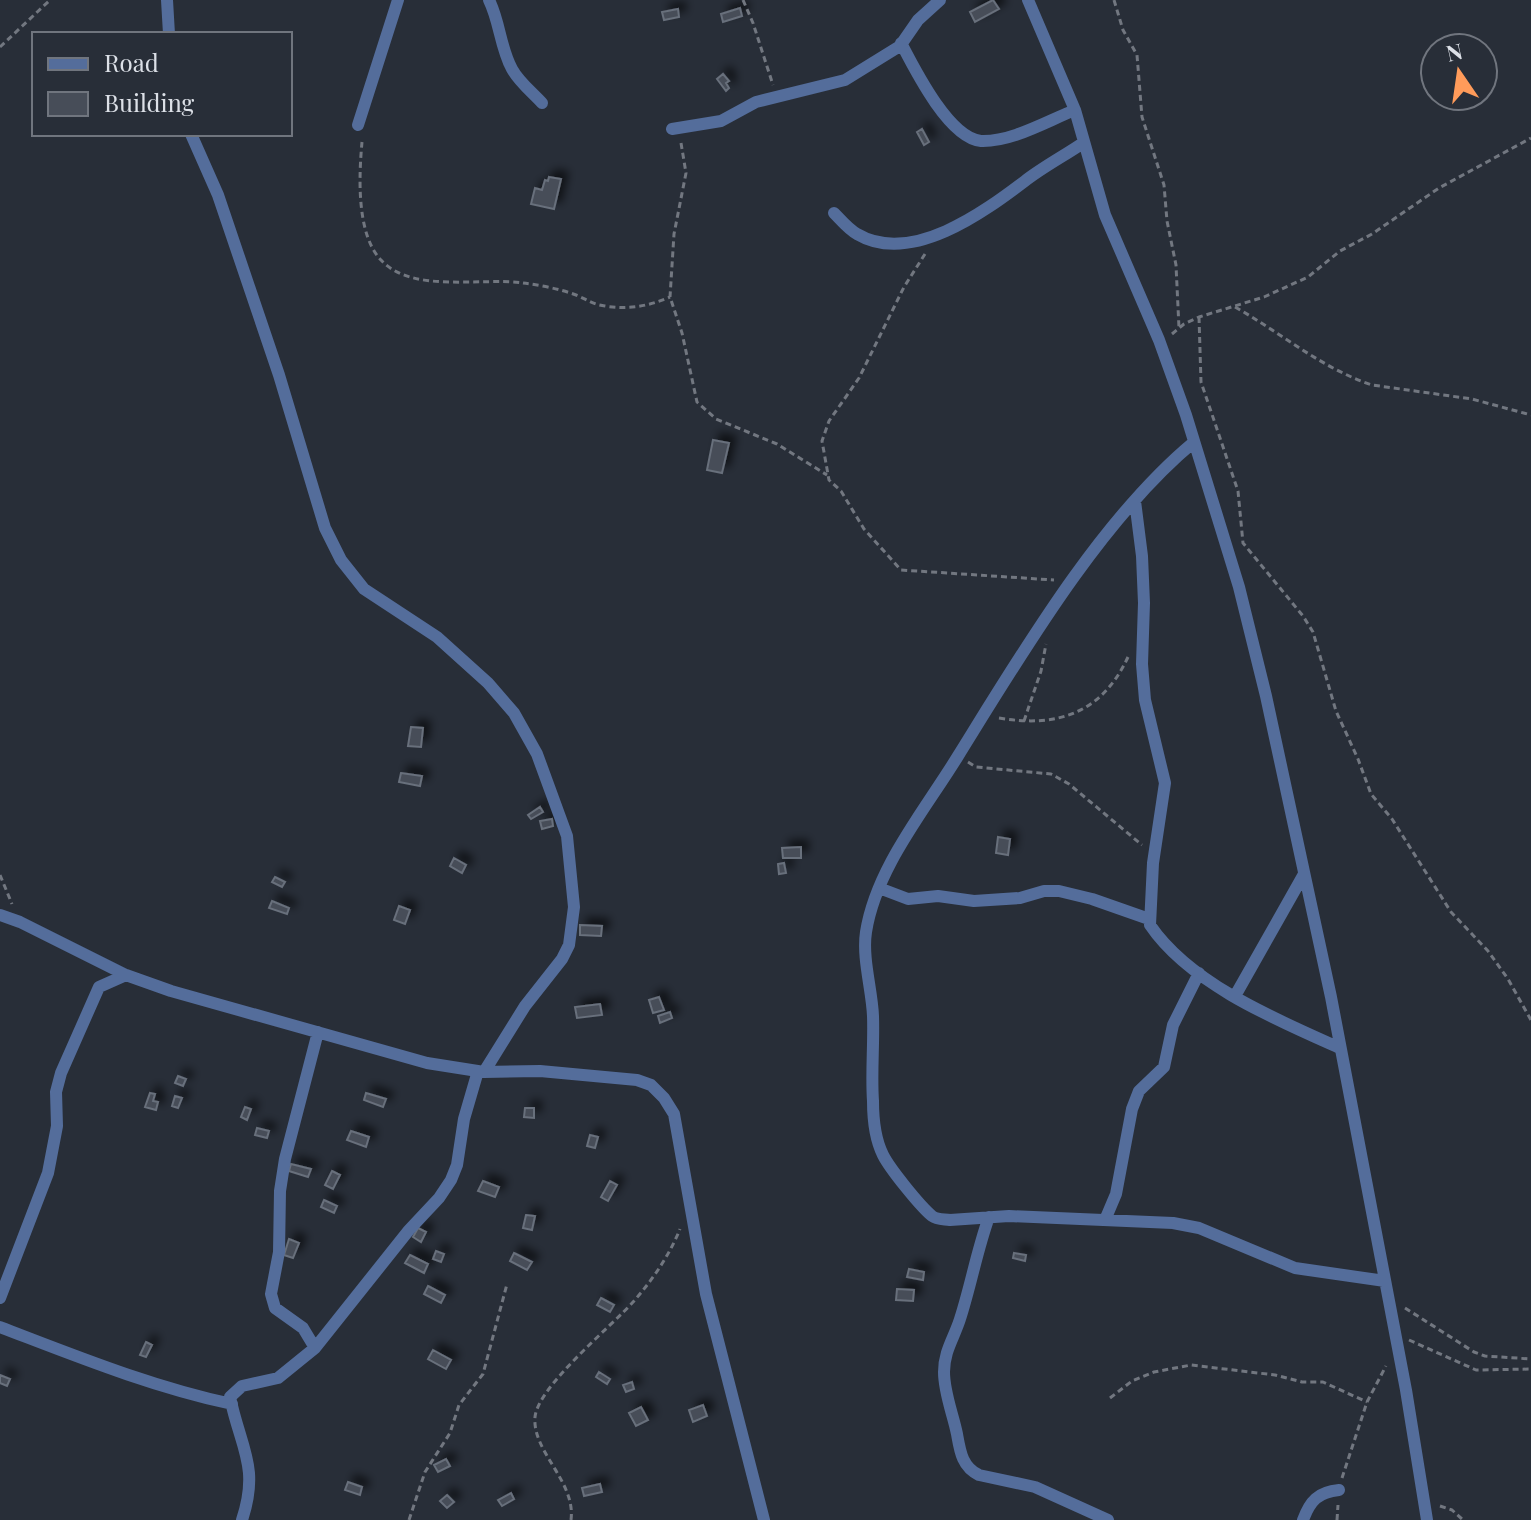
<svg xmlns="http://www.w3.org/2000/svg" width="1531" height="1520" viewBox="0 0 1531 1520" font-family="'Playfair Display',serif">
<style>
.building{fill:#474d58;stroke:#686f7b;stroke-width:2;filter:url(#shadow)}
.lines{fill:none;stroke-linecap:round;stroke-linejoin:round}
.path{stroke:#727780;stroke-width:3;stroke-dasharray:6 4;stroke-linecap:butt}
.street{stroke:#546d9b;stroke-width:12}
</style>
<defs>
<filter id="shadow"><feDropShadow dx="7" dy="-7" stdDeviation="4" flood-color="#0009"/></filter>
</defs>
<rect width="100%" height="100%" fill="#282e38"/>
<path class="building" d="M993,0L999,9L975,22L970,12Z
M740,8L742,16L723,22L721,14Z
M678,9L679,17L664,20L662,12Z
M723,74L729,81L726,83L729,88L726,91L717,79Z
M922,129L929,142L924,145L917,132Z
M549,177L561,179L554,209L531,204L535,188L542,190L545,180L548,181Z
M713,440L729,443L722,473L707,470Z
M411,727L423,728L421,747L408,746Z
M401,773L422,776L420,786L399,782Z
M540,807L543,812L531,819L528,815Z
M552,819L553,826L542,829L540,821Z
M998,837L1010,839L1008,855L996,853Z
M801,847V858H783L782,848Z
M454,858L466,865L462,873L450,866Z
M784,863L786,873L779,874L778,864Z
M275,877L285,882L282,887L272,882Z
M272,901L289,908L287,914L269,908Z
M399,906L410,910L405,924L394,920Z
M580,925L602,926L601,936L580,935Z
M659,997L664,1010L653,1013L649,1000Z
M600,1004L602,1015L577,1018L575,1007Z
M670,1012L672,1018L660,1023L658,1016Z
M178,1076L186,1079L183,1086L175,1083Z
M150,1093L155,1094L153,1101L158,1102L156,1110L145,1107Z
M366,1093L386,1099L383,1107L364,1100Z
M175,1096L182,1098L178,1108L172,1106Z
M245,1107L251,1109L247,1120L241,1117Z
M525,1108H534V1118L524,1117Z
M257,1128L269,1131L267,1138L255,1135Z
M351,1131L369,1137L366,1147L347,1140Z
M590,1135L598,1137L595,1148L587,1146Z
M291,1164L311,1169L308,1177L289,1171Z
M332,1171L340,1175L333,1189L325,1185Z
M483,1181L499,1187L495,1197L478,1191Z
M610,1181L617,1185L608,1201L601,1197Z
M324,1200L337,1206L334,1213L321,1207Z
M526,1215L535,1216L532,1230L523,1228Z
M418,1228L426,1232L421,1242L413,1237Z
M289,1239L299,1243L293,1258L284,1255Z
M436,1251L444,1254L441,1262L433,1259Z
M514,1253L532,1262L527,1270L510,1261Z
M1014,1253L1026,1255L1025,1261L1013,1258Z
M410,1255L428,1264L424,1273L405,1263Z
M909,1269L924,1272L923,1280L907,1277Z
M428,1286L445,1295L441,1303L424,1294Z
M897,1289L914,1290L913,1301L896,1300Z
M601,1298L614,1305L610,1312L597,1305Z
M146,1342L152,1345L146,1357L140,1355Z
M433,1350L451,1360L446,1369L428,1359Z
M599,1372L610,1379L607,1384L596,1377Z
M0,1375L10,1379L7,1386L0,1383Z
M632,1382L634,1389L626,1392L623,1385Z
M703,1405L707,1416L693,1422L689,1410Z
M641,1407L648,1420L636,1426L629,1413Z
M446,1459L450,1466L438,1472L434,1465Z
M348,1482L362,1487L360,1495L345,1490Z
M600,1484L602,1492L584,1496L582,1488Z
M511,1493L514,1499L502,1506L498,1500Z
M447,1495L454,1502L447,1508L440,1501Z"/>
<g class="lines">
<path class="path" d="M743,0L753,23L773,85
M1114,0L1123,30L1137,55L1142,117L1164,185L1167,221L1176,265L1179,328
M0,47L50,0
M362,142C359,175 356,234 381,260C412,294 481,277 523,283C540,285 560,289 576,295C586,299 594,305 605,306C628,310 649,306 670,297
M681,143L686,173L674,234L670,297L682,333L697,402L716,419L777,444L827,475
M925,254L904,287L859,378L829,421L822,441L829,480L841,491L864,529L901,570L1054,580
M1235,307C1281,333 1321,368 1372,385L1472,399L1531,415
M1199,317L1201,382L1238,491L1243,543L1303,616L1313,632L1336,711L1358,759L1371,794L1392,819L1451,912L1488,951L1508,979L1531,1020
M1172,334L1184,324L1199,317L1264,297L1308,277L1340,251L1372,234L1439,188L1531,138
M999,718C1058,728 1102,713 1128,657
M1024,721L1041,671L1046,644
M968,762L976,767L1051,774L1069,784L1142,845
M0,875L12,904
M1405,1308L1474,1352L1485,1356L1531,1359
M1409,1340L1476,1370L1531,1369
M1110,1398L1132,1381L1154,1372L1191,1365L1275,1375L1302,1382H1323L1367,1402
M1342,1478L1367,1402L1386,1366
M1440,1506L1452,1510L1463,1520
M409,1520L425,1472L450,1433L459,1405L483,1374L507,1284
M571,1520C576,1481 532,1452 535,1417C538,1386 611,1327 634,1301C653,1279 669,1256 680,1229
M1337,1520L1338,1505"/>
<path class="street" d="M167,0L169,34
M489,0C500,22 500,47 512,69C519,82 532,92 542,103
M1028,0L1075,110L1105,215L1159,340L1186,415L1239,587L1266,696L1331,997L1406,1390L1427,1520
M901,43C915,70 949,138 981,141C1012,142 1047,121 1075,110
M358,125L398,0
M672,129L721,121L756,102L845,80L900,46L918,20L940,0
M191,134L218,195L279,375L325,528L341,560L364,589L437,637L488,683L514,713L537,754L567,836L574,907L569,945L562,959L525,1006L484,1072
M834,213C841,220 848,229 857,234C911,266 984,212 1025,181C1043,167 1064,156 1083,143
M1194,442C1101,519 1022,653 958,756C925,810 876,868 866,932C862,958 872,990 873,1016C874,1045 871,1073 873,1101C873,1119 875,1139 883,1155C890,1169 920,1206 932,1216C937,1220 944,1219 950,1220L1009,1216L1173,1223L1199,1228L1295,1268L1385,1281
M1135,501L1142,556L1144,603L1142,664L1145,700L1165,783L1153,863L1150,925C1190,984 1277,1020 1340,1048
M879,888L908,899L938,896L974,901L1020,898L1044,891H1059L1092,899L1149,919
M0,915L20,922L126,975L171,991L427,1063L484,1072L540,1071L637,1080L651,1085L664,1098L674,1114L706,1294L764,1520
M1235,996L1304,874
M989,1217C977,1250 971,1285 960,1319C954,1338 944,1351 944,1372C944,1393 953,1414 957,1434C960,1451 962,1467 979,1475L1035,1487L1108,1520
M1105,1220L1116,1194L1132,1109L1139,1091L1164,1067L1173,1025L1199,973
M0,1298L48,1173L57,1126L56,1092L61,1073L99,987L126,975
M0,1327C76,1356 152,1387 232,1404
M315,1348L303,1328L275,1308L271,1294L279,1252L280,1191L285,1159L318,1032
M242,1520C260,1466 240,1447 230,1397L242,1386L278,1378L315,1348L409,1230L439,1198L451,1180L457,1165L464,1119L478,1071
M1303,1520C1310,1501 1318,1492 1339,1490"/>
</g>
<rect x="32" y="32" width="260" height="104" fill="#282e38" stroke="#70757e" stroke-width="2"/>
<rect x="48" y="58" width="40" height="12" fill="#546d9b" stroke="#70757e" stroke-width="2"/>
<text x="104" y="72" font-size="24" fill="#dce0e7">Road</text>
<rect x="48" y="92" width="40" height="24" fill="#474d58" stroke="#70757e" stroke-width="2"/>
<text x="104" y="112" font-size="24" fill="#dce0e7">Building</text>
<g transform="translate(1459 72) rotate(347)"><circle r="38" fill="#282e38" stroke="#70757e" stroke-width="2"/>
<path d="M0-6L14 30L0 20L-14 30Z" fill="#ff9b5a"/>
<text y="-12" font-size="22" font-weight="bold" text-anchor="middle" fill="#dce0e7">N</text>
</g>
</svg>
